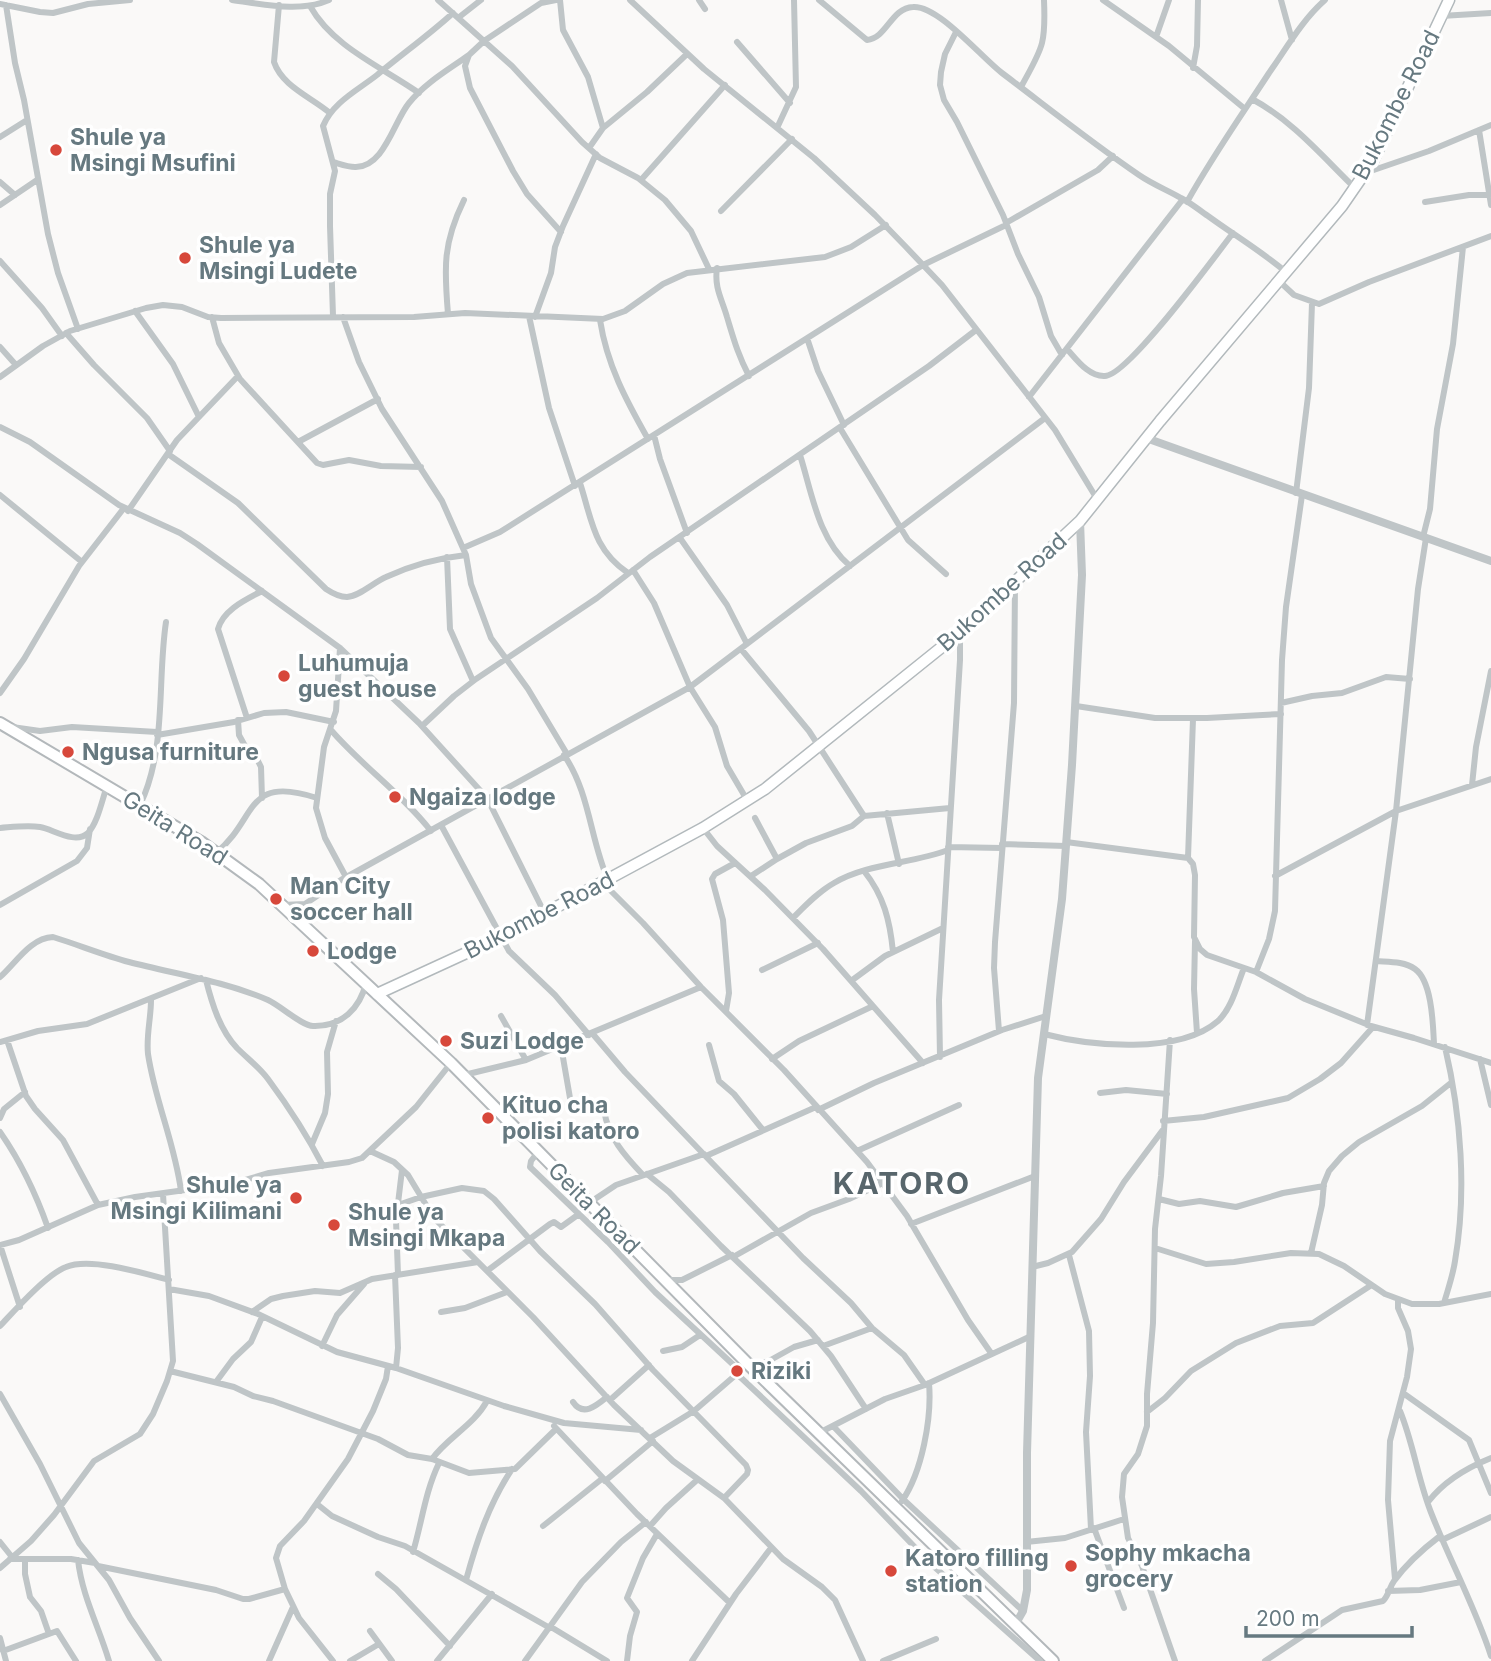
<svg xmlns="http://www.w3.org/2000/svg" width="1491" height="1661" viewBox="0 0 1491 1661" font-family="Inter,sans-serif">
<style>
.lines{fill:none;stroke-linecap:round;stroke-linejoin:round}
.secondary-casing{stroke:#b2b9bc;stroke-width:13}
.trunk-casing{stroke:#b3b8bb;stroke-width:14}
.minor{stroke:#bfc5c7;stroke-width:6}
.tertiary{stroke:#bfc5c7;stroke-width:8}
.secondary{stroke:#fff;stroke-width:10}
.trunk{stroke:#fff;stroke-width:10}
.poi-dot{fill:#d7483b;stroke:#fff;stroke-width:2.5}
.labels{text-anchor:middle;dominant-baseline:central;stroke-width:7;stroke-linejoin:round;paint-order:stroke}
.street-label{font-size:23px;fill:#667980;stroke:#fff}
.poi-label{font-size:23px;font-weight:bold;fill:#667980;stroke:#fff;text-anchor:start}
.district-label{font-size:30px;font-weight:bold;letter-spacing:2px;fill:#58666c;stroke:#fff}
</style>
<rect width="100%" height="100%" fill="#faf9f8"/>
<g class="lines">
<g class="secondary-casing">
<path id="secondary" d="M377,994L501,937L703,828L765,789L963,630L1080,521L1160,421L1342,206L1373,161L1449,0"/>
</g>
<g class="trunk-casing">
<path id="trunk" d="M0,723L201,842L259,884L451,1063L747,1363L1053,1661"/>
</g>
<path class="minor" d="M232,0C263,4 300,13 329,0
M438,0L512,66L582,142L600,158L638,178L665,200L691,231L709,269
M556,0L541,3L484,41L469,55L465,66L470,88L513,171L527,194L561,232
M560,0L563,30L588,77L603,128
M630,0L704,69L814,158L875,215L906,247L942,285L1055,430L1097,499
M699,0L705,9
M819,0L867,40C887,38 891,8 913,7C938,5 981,57 1002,73C1047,107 1092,143 1139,175C1152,184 1167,190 1181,198C1191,203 1199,210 1208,216C1234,235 1261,251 1286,272
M1103,0L1169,46L1245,109
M1281,0L1292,40
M0,4L40,12L53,13L88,4L130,0
M6,5L15,63L24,100L48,234L58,273L78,329
M279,5L274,62C282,86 311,97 330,113
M310,6C333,47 382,67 419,93
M1441,16L1491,13
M458,18L481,0
M956,32L945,54L941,72L940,85L944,100L957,122L1003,215L1018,254L1039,297L1051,336L1062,355
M1156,37L1169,0
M737,42L790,103
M1193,68L1197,46L1198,0
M1021,87C1042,48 1046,46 1044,0
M1252,99C1293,121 1322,156 1354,187
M777,128L796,87L794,0
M1479,130L1491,205
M0,137L27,120
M589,148L603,128L647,92L687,54
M333,162C340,164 348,167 355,167C384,168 394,121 409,103C425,83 448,70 469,55
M1365,173L1429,151L1491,125
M641,180L725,85
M0,182L15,195
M1187,202C1212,157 1241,116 1269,73C1286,49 1302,20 1325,0
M1425,202L1469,195H1489
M0,205L37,180
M721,211L792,139
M1006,223L1098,170L1113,156
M0,261L42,308L62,336
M717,268C714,288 722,299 727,317C734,340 738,355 749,376
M1279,281L1294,295L1319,304L1369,282L1491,236
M135,311L173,364L199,417
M448,314C444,267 443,243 464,200
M333,316L330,226V194L335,171L323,126C333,102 358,90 377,75C402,54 429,35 453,13
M529,316L549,408L575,486
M212,317L219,343L240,379L317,463L323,465L349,460L381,466L421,467
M343,317L359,362L382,409L442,501L466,555L471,584L491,638L528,689L567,754
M535,317L551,273L555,247L563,226L596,154
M600,320C607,365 626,400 648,439
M66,333L94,365L147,418L170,451
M807,338L818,371L844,425
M0,347L16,365
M1067,349C1077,360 1089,377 1105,376C1128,376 1215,256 1233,233
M0,377L43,346L70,331L146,308L163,305L182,307L208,317L221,318L414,317L465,313L603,319L625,311L663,284L687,273L825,257L851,247L886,225
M1029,397L1183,199
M0,427L30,442L119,505L180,533L197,544L340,648L419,723L487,798L545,914
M840,428L908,540L946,574
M654,435L660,459L687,533
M298,442L378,399
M168,454L238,503L326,589C332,593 339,597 347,597C360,596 374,582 386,577C412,565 438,558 466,555
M800,455C812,493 818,539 850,566
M580,483C592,520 593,549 628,573
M1296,493L1309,388L1312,303
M0,495L82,562
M128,511L177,440L238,376
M1423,537L1430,509L1437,429L1453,344L1463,247
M680,538L727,605L747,644
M463,548L500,532L923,265L1006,225
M447,557L450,629L473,681
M633,570L654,603L690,687L715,727L727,766L747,800
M340,648L336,711L324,747L316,808L325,838L346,877
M741,649L809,731L864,816
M0,693L24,659L79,566L124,508
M1281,703L1312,696L1342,693L1386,677L1410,679
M1076,706L1155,718H1207L1281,714
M247,718L218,629C223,610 245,600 262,591
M238,720L239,735L245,746L256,757L261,767L262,798
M422,726L454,696L476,679L597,598L650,557L929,366L976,330
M12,727L40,731L72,727L157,732
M331,730C362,766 401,793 431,831
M157,735L234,722L264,713L286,712L334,722
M564,755C590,793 590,839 608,880
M1472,785L1476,747L1491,671
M140,805C167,749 157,681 166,622
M887,813L899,864
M755,818L777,859
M441,825L509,951L555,995L589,1035
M0,828C13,827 27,825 40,827C53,829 75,845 88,833C98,822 102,800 107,786
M703,828L717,846L765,890L823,949L923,1063
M1066,842L1188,858L1193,864L1195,875L1194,937L1200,949L1207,955L1256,972L1305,999L1371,1026L1414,1038L1491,1063
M1002,844L1066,846
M948,847L1002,848
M216,853C258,819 244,774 317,798
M1188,858L1193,719
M864,871C884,896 890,921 893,952
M751,876L777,859L806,843L852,826L864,816L950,808
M1275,876L1396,811L1491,779
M603,883L643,923L701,987L784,1070L867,1162L907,1216L968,1320L991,1353
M0,905L77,861L87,848L90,829
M282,905L305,904L341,880L690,687L1045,418
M793,918C805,906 818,892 834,883C868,863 911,864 948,850
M1195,941L1194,989L1197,1033
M1376,961C1389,962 1404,961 1415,969C1432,981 1433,1024 1434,1044
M762,970L818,943
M1256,972L1269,939L1275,911L1282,660L1286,607L1302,495
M0,977C16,963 30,938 53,937C79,945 103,955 129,962C175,974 224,981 268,1000C281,1006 302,1026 313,1026C342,1027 360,1008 366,983
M206,980C212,1004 220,1030 237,1048C248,1059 259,1067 268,1079C288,1106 307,1135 323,1166
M851,981L885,956L943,928
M151,1000C151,1018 146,1036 148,1054C155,1101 175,1144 181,1191
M726,1011L729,993L723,920L712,879L715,874L735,863
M501,1016L526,1060
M1367,1025L1396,811L1418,589L1426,538
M999,1031L994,968L995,942L1014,703L1015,582
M592,1033L625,1072L803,1258L851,1303L872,1328L904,1355L925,1385
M1044,1034C1090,1046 1179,1055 1218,1021C1232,1008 1237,985 1244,968
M7,1040L26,1096L35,1109L63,1140L98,1205
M1170,1040L1161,1176L1155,1229L1153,1323L1147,1394V1426L1138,1454L1124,1474L1122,1497L1128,1538L1142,1566L1175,1661
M0,1042L38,1031L87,1024L201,978
M709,1045L719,1081L734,1094L763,1130
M561,1046L570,1098
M940,1057L939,1000L960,660V633
M772,1059L799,1041L873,1006
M1480,1059L1491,1105
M464,1075L526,1060L701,987
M1100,1093L1126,1090L1167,1094
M818,1110L874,1083L1002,1030L1046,1016
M604,1111C609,1138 624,1155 643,1175
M0,1118L4,1109L25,1092
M1163,1121L1204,1117L1288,1098L1320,1079L1341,1063L1373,1027
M0,1132C21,1162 36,1194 48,1228
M312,1144L325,1113L328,1094L327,1052L336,1021
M370,1151L394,1162L408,1175L434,1218L533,1317L614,1405L673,1461L724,1498L783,1559L822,1587L835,1600L863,1661
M857,1151L959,1105
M538,1152L531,1161L530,1167L608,1242L655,1292L740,1371
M706,1156L816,1107
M647,1174L669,1192L721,1246L810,1331L831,1356L866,1409
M1159,1199L1179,1204L1200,1201L1236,1207L1283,1193L1324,1186
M589,1203L616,1185L704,1154
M398,1205L421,1197L462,1188L484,1191L494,1199L540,1251L595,1304L653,1370L746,1465L748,1470L747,1474L724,1498
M911,1224L1035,1176
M0,1245L19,1240L98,1205L135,1197L235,1183L269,1173L349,1162L362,1158L416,1107L451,1063
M0,1245L20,1307
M1155,1248L1206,1264L1234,1262L1291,1253L1319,1254L1344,1266L1385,1294L1412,1304H1439L1491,1294
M1311,1253L1322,1205L1324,1183L1329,1171L1342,1156L1359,1142L1422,1106L1452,1082
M1069,1255L1089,1331L1090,1376L1086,1432L1091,1529
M733,1257L811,1213L849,1199L883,1183
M1032,1267L1048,1263L1072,1252L1101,1219L1124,1182L1162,1131
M487,1271L550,1224L554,1222L561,1227L579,1214
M395,1275L398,1348L396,1368
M398,1275L396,1220L402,1170
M667,1280H682L732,1255
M169,1289L209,1296L258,1314L337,1352L396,1368L504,1406L564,1423L641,1430
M1444,1303C1448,1289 1453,1275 1455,1261C1467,1192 1461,1115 1445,1047
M252,1312L271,1299L283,1296L315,1291L340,1293L372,1279L478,1262
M441,1312L465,1308L507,1292
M0,1326C15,1310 47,1274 66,1267C90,1257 143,1273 169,1280
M322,1346L337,1315L364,1284
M823,1346L872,1328
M663,1351L682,1347L700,1335
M749,1365L767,1362L794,1347L818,1340
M170,1371L234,1387L253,1396L273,1401L378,1439L408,1455L432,1459L469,1473L515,1469L556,1429
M737,1374L861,1491L930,1563L1040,1661
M216,1382L233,1359L251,1342L262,1317
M1403,1393L1469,1440L1491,1493
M0,1394L40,1464L79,1543L109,1580L130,1618L159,1661
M610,1400L649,1365
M573,1402C583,1417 596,1406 607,1397
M1400,1411C1414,1445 1418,1481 1432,1515C1451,1563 1475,1607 1491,1656
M1147,1412L1165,1398L1191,1371L1236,1343L1280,1326L1313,1323L1370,1286
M554,1426L637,1514L730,1603
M833,1426L904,1500L1023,1611
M817,1434L885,1399L925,1385L1031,1336
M650,1438L694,1411L738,1373
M432,1459C448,1437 474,1425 487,1401
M605,1481L653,1441
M902,1501C922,1472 932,1418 929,1383
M1428,1502C1444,1481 1466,1468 1491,1458
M317,1504L332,1516L378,1537L405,1546L550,1628
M543,1526L603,1478
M650,1526L666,1508L697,1480
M1094,1528L1124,1608
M1442,1540L1491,1517
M0,1542L12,1557
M1026,1542L1065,1538L1124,1519
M413,1552C422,1522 425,1492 439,1463
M10,1559H71L95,1563
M25,1559V1574L30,1597L41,1611L49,1634
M78,1560C82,1596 99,1627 109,1661
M98,1566L216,1590L243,1599H249L285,1589
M0,1568L31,1541L54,1515L94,1461L140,1434L153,1414L167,1381L173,1361L163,1194
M378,1574L396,1589L450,1646
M1395,1579L1388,1500L1390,1441L1407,1377L1411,1349L1408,1331L1398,1308V1300
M466,1580C477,1540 489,1504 512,1469
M1388,1591L1420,1590L1461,1582
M551,1627L607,1661
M370,1631L392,1661
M0,1638L6,1661
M3,1651L57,1631L76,1661
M269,1661L293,1607
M333,1661L299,1618L285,1589L276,1558L280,1546L304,1521L348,1459L373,1411L386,1379L388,1366
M350,1661L379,1644
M437,1661L492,1594
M525,1661L582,1582L621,1542L646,1522
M627,1661L630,1636L637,1612L627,1598L643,1558L657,1534
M692,1661L736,1594L771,1548
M883,1661L936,1639
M1265,1661L1342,1610L1383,1601C1389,1595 1389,1588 1394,1581C1407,1563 1423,1549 1440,1536"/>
<path class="tertiary" d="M1146,438L1491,561
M1015,1625L1023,1611L1027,1590V1453L1038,1078L1062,899L1072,765L1082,575L1080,521"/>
<use href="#secondary" class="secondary"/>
<use href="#trunk" class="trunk"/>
</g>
<g class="poi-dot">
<circle cx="56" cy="150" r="7"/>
<circle cx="185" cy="258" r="7"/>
<circle cx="284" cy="676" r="7"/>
<circle cx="68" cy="752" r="7"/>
<circle cx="395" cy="797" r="7"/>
<circle cx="276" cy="899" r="7"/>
<circle cx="313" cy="951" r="7"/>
<circle cx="446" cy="1041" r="7"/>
<circle cx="488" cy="1118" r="7"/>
<circle cx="296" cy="1198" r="7"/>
<circle cx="334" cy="1225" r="7"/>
<circle cx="737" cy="1371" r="7"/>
<circle cx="1071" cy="1566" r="7"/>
<circle cx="891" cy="1571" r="7"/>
</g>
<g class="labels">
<g class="street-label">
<text transform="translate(1396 105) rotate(-63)">Bukombe Road</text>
<text transform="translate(1002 592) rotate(-42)">Bukombe Road</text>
<text transform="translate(175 828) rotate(32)">Geita Road</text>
<text transform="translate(539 915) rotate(-27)">Bukombe Road</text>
<text transform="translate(594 1208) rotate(45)">Geita Road</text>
</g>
<g class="poi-label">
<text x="70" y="137">Shule ya<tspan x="70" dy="26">Msingi Msufini</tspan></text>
<text x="199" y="245">Shule ya<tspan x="199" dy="26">Msingi Ludete</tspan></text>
<text x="298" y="663">Luhumuja<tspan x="298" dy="26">guest house</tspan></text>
<text x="82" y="752">Ngusa furniture</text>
<text x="409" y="797">Ngaiza lodge</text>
<text x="290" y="886">Man City<tspan x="290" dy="26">soccer hall</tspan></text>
<text x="327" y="951">Lodge</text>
<text x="460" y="1041">Suzi Lodge</text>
<text x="502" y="1105">Kituo cha<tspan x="502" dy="26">polisi katoro</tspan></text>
<text x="282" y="1185" text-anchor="end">Shule ya<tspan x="282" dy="26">Msingi Kilimani</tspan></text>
<text x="348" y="1212">Shule ya<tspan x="348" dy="26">Msingi Mkapa</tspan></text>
<text x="751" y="1371">Riziki</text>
<text x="1085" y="1553">Sophy mkacha<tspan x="1085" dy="26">grocery</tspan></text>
<text x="905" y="1558">Katoro filling<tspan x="905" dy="26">station</tspan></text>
</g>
<g class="district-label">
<text x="902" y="1183">KATORO</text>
</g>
</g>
<path d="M1246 1626v10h166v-10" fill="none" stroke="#667980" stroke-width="3.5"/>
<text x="1256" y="1626" font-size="21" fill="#667980" stroke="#ffffff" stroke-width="5" paint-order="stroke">200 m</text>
</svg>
